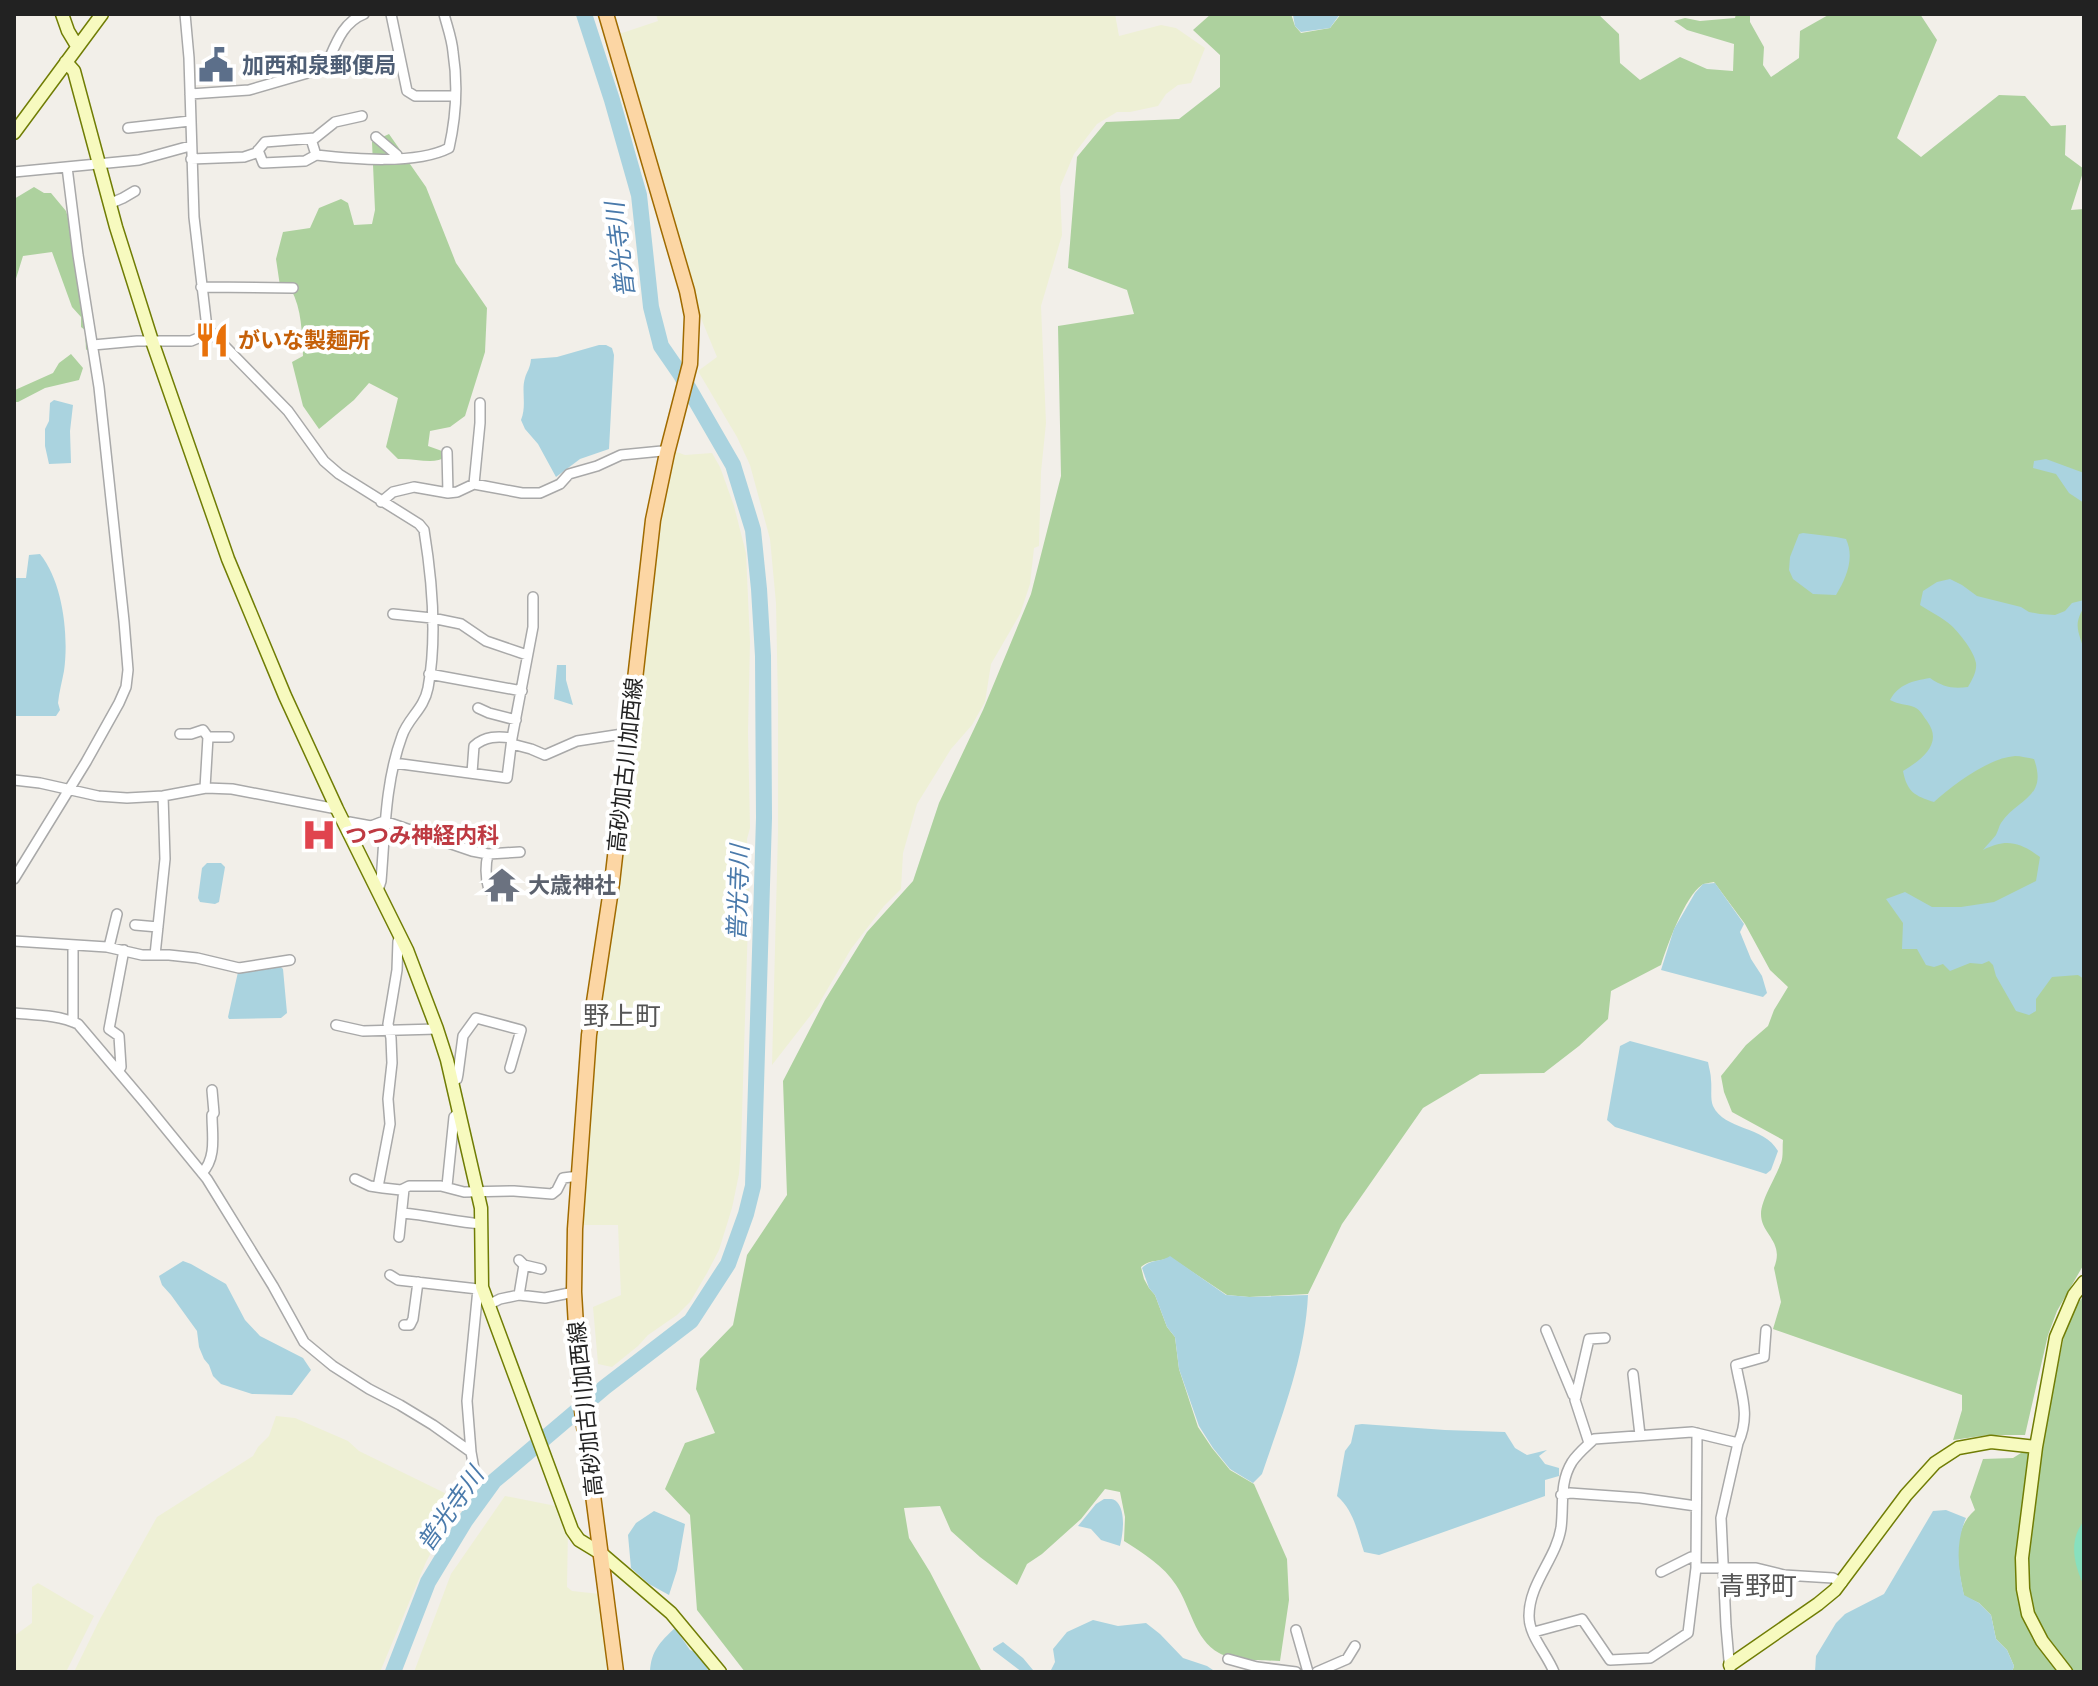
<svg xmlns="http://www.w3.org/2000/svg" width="2098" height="1686" viewBox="0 0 2098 1686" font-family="'Space Grotesk','Noto Sans JP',sans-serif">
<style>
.farmland{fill:#eef0d5}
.forest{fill:#add19e}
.pitch{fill:#88e0be}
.water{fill:#aad3df}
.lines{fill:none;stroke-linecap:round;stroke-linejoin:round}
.river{stroke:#aad3df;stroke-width:16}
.street-casing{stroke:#a9a9a9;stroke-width:12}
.secondary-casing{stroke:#707d05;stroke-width:15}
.primary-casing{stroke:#a06b00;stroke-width:17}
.street{stroke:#fff;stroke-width:9}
.secondary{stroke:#f7fabf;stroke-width:12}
.primary{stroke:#fcd6a4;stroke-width:14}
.labels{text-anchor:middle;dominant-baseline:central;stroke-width:8;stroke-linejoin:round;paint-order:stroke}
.service-label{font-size:22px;font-weight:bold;fill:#4e5e75;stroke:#fff;text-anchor:start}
.food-label{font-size:22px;font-weight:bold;fill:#c56008;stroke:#fff;text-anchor:start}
.street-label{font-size:22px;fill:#222;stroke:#fff}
.health-label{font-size:22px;font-weight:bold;fill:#be3a42;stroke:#fff;text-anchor:start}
.worship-label{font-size:22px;font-weight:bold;fill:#5b616d;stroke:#fff;text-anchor:start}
.water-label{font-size:24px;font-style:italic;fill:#4a7aab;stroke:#fff}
.quarter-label{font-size:26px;fill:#555;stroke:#fff}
</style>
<rect width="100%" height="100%" fill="#f2efe9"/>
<path class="farmland" d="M656,14H1115L1119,36L1161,25L1176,28L1205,48L1191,83L1178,85L1166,94L1158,106L1130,112H1117L1097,124L1074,154L1060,187L1062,235L1041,306L1046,423L1041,472L1039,546L1034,548L1030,584L1020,614L991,664L985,702L972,725L951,749L917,804L903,853L901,889L884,906L851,949L817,1007L772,1065L778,832V704L776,603L770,539L750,465L737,437L698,371L717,357L698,311L619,34L658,21Z
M674,451L685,455L712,453L720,467L734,506L746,553L750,642L748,732L750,828L747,839L749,891L741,1146L739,1174L732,1208L719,1250L707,1273L690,1302L677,1315L648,1335L638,1346L612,1367L598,1364L593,1307L621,1295L618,1225H579L591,1049L661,498Z
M276,1416L295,1418L348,1441L359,1451L459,1500L426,1562L380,1672H74L100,1619L157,1517L253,1456L258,1447L269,1436Z
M505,1496L561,1507L568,1529L567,1587L572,1591L600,1594L607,1672H414L451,1574Z
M38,1583L94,1616L66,1672H14V1636L32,1623V1587Z"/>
<path class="forest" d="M1211,14H1291L1295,26L1301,33L1330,28L1341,14H1598L1619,34L1620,63L1640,80L1680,57L1707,69L1733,71L1734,44L1687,30L1674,21L1685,18L1700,21L1735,18L1736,14H1750V22L1764,47L1763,65L1771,77L1799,58L1800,31L1830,14H1920L1937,40L1897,138L1921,157L1999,95L2025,96L2051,126L2066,125L2065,155L2084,169L2071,210L2084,209V1264L2057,1311L2048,1335L2025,1435H1988L1953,1440L1962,1410V1395L1773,1329L1781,1302L1774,1268C1785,1241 1761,1235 1761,1214C1761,1200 1775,1179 1780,1165C1784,1158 1782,1148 1783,1140L1732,1112L1724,1092L1721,1076L1746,1045L1768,1026L1774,1010L1788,987L1770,970L1745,924L1714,882C1711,883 1705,883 1702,885C1685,896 1667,946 1661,965L1611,991L1608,1019L1579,1046L1544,1073L1480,1074L1423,1108L1342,1224L1308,1294L1249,1297L1227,1295L1170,1257C1159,1263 1152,1258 1141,1267L1144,1279L1149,1288L1155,1295L1167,1327L1175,1337L1179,1369L1198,1427L1212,1448L1230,1470L1254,1484L1287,1559L1289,1600L1280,1661C1264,1660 1233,1661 1219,1653C1194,1639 1191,1607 1176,1585C1164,1566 1143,1553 1124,1541L1125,1517L1120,1492L1105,1489L1081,1519L1042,1554L1027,1564L1017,1585L980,1557L951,1531L940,1506L904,1508L909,1538L930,1572L982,1672H745L697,1610L690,1515L665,1489L685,1443L715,1433L696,1389L700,1359L733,1325L747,1255L787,1195L783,1081L825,1000L867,932L913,881L939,803L983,710L1031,594L1061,476L1058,326L1134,314L1127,290L1068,268L1077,157L1106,122L1179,119L1220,87V55L1193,30Z
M389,134L426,187L456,263L487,308L485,352L465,416L450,427L430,431L428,446L442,451L446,457C434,465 415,458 398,459L386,447L398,398L369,383L354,400L319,429L303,406L292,362L303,356C302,333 302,310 291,289L280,286L276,259L283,232L310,228L319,208L341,199L348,203L354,225L372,224L375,210L372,142Z
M34,187L44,193H51L66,211L74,238L91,347L86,350L85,330L81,327V317L72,307L52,252L23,256L14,285V199Z
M71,354L83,368L79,380L45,388L18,402H14V389L15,390L53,373L59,363Z
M2084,1295V1672H2012L2014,1666L2007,1650L1996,1639L1991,1615L1979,1603L1964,1596C1958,1567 1950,1532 1975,1510L1970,1497L1983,1459L2013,1458L2043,1439L2064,1336L2072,1312Z"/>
<path class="pitch" d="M2084,1521V1586C2074,1565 2068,1540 2084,1521Z"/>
<path class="water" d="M1340,14L1330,28L1301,32L1295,26L1293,15Z
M599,345H606L612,348L614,355L609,449L580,459L556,477L538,444L525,429L521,420C527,405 521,391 525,378C527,371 530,369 531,359L557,357Z
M54,400L73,405L70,431L71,463L49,464L45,446V429L49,421L50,403Z
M2046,459L2084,473V503L2069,493L2056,474L2033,468L2034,461Z
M1803,533L1836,537L1846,539C1855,558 1846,579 1836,595L1813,594L1793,579L1789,570L1790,557L1799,534Z
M40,554C63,582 69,636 64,671C62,682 59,692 58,703L60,710L56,716H14L15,578H26L29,555Z
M1950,579L1962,585L1977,596L2021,607L2029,612L2040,614L2055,615L2065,611L2072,603L2084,600C2084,610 2080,612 2078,621C2076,630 2082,642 2084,650V979L2078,975L2052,977L2036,999V1011L2029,1015L2016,1011L1996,976L1993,965L1989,961L1982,964L1970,963L1950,971L1943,964L1934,967L1926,965L1917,949H1902L1903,923L1886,899L1905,892L1932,907H1961L1994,902L2036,881L2040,857C2020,842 2006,838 1983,850C1987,845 1992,840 1996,835C1998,831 1999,826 2001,823C2018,798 2048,798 2034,759C2028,758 2021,756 2015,756C1988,758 1953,785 1934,802C1915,796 1907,792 1903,771C1921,760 1944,744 1927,721C1923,716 1921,710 1914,707C1906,704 1899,705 1890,700C1899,684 1912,681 1930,678C1943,687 1952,689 1968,687C1972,680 1977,672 1976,663C1974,651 1957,629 1947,622C1938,615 1929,611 1920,605L1923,591L1937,582Z
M557,665H566V680L573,705L554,699Z
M207,863H221L225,867L219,902L215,904L200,902L198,898L202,868Z
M1715,883L1744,924L1740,932L1751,959L1762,976L1767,993L1763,997L1661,970L1674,929L1695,893L1703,884Z
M280,966L283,969L287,1013L281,1018L229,1019L228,1017L238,972Z
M1630,1041L1708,1062C1709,1068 1711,1074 1711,1080C1712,1088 1710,1099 1713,1106C1724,1130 1764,1126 1778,1151L1771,1170L1766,1174L1760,1172L1615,1127L1607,1120L1620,1046Z
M1170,1256L1226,1295L1250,1297L1308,1295C1305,1358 1282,1415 1262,1474L1253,1483L1230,1469L1213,1448L1199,1426L1179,1369L1175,1337L1167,1327L1155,1295L1149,1288L1142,1268C1152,1258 1160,1263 1170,1256Z
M183,1261L191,1264L226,1284L245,1320L260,1336L303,1358L311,1370L292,1395L252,1394L221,1384L213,1376L209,1365L204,1359L199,1347L197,1331L171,1295L162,1285L159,1276Z
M1362,1424L1445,1430L1505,1432L1515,1448L1527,1455L1547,1450L1539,1456L1545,1464L1559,1468V1476L1545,1480V1496L1379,1555L1364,1552C1357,1531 1354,1511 1337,1496L1345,1451L1351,1443L1355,1425Z
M1104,1499C1109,1499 1114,1498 1117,1502C1126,1512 1123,1534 1120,1546L1101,1540L1091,1529L1078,1526L1096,1504Z
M1946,1510L1966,1518C1955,1544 1958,1568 1964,1595L1979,1603L1991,1615L1996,1639L2007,1650L2014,1666L2012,1672H1815L1816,1656L1836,1623L1845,1614L1884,1594L1933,1511Z
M654,1511L685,1524L677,1570L669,1595L649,1584L631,1568L628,1535L636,1523Z
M1093,1620L1118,1626L1146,1623L1160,1634L1183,1658L1207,1666L1216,1672H1050L1055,1662L1053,1649L1067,1632Z
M675,1628L690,1650L700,1654L709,1672H650C651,1651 660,1642 675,1628Z
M1003,1642L1023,1658L1033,1670L1022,1672L993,1650V1648Z"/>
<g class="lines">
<path class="river" d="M393,1672L428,1582L465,1521L494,1481L605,1387L691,1321L728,1264L746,1214L753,1186L764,818L763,656L759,589L753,530L733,465L681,375L661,346L651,307L639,195L612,100L584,14"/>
<g class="street-casing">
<path id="street" d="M185,14L189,58L194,217L207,328L288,411L324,461L339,474L419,524L424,530C432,579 437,640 428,688C424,709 408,718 402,736C385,782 385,833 381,881L378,890
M391,14L407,91L415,96H455
M190,94L249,90L325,68C335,47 341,23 364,14
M128,128L190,121
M376,137L397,155L398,159
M311,139L316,155C353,159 416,165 449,148C456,117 458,84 453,52C452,39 447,26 444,14
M258,150L263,163L305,161L316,155
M191,159L244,157L256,153L265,142L315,138L335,122L362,116
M14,172L139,160L190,146
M109,204L123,198L135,191
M201,287L293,288
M93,345L137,341H191L203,336L207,328
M447,452L448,493
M474,484L480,423V403
M381,502L393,492L414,487L448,493L457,492L474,484L522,493H540L560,484L569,474L597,466L621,455L662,451L667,453
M393,614L432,618L461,624L486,641L527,655
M429,674L522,691
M478,708L489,713L516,720
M180,734H191L203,730L208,737H229
M512,744L531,749L545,755L577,741L629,733
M394,763L507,778L512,738L533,627V597
M472,773L474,746C485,736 498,736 512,738
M14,780L40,783L98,796L127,798L163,796L206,788L232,789L337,809
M205,788L208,737
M345,824L349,822L371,826L384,821L472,851L488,854L520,852
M488,854C485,867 485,877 489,890
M14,879L86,762L119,703L126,687L128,670L124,621L99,387L78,255L67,167
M135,925L158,927
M14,941L107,947L142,955H169L197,958L239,968L290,960
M109,947L117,914
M155,955L165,859L163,796
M14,1013C35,1015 59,1015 78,1024L145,1103L207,1179L273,1286L304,1342L333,1366L369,1389L400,1405L433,1425L471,1452L476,1480
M73,1022V945
M336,1025L363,1031L437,1029
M118,1071L121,1067L119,1036L109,1029L124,950
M452,1081L457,1079L458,1074L463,1036L476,1018L521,1030L510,1068
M202,1173C217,1158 212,1134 212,1115L214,1113L212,1090
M355,1179L370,1186L383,1188L401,1190L409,1186H441L464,1192L514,1191L552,1194L557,1190L563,1178L579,1176
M447,1186L454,1117L459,1112
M378,1187L390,1124L388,1099L392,1063L391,1038L388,1024L397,970L398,941L401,939
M402,1213C429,1215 455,1222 482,1224
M399,1237L404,1189
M519,1260L524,1265L541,1269
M390,1275L398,1280L478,1289
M519,1295L524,1265
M488,1305L500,1299L519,1295L545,1298L574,1292
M404,1325H410L413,1319L418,1282
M1546,1330L1573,1395L1576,1396
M1633,1374L1640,1435
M1589,1443L1575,1400L1589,1339L1605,1338
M1738,1443C1751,1415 1741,1394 1736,1365L1764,1357L1766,1330
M471,1452L467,1401L478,1289L482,1287
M1561,1495L1570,1493L1640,1498L1696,1506
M463,1499L465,1501
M1696,1568H1756L1784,1575L1833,1578L1842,1583
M1661,1572L1691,1557H1696
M1296,1630L1308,1672
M1534,1632L1582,1619L1610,1660L1650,1658L1688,1633L1696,1568L1697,1433
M1228,1659L1257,1667L1296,1672
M1317,1672L1347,1659L1355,1646
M1554,1672C1547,1654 1529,1636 1529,1616C1529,1583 1556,1559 1561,1528C1564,1505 1559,1483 1572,1462C1578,1453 1587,1446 1594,1439L1692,1432L1738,1443L1721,1518L1726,1626L1730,1672"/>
</g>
<g class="secondary-casing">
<path id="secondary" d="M62,14L68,31L77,46
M66,62L74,71L116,227L152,341L228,559L285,696L337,809L407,950L437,1029L447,1060L481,1208L482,1287L572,1530L579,1540L602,1554L671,1613L720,1672
M14,133L102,14
M1730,1665L1818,1604L1835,1590L1906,1495L1935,1463L1958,1448L1991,1442L2036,1447
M2066,1672L2042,1641L2028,1614L2023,1589L2022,1558L2036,1447L2056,1337L2074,1295L2084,1282"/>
</g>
<g class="primary-casing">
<path id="primary" d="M606,14L687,291L692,316L690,364L667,453L653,520L612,883L589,1035L575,1229L574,1292L580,1395L616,1672"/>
</g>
<use href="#street" class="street"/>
<use href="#secondary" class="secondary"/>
<use href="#primary" class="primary"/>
</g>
<defs>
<g id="civic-bare" transform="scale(2.76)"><path d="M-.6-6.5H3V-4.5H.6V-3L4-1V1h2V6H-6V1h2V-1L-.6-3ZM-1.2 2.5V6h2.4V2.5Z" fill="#5c6f8a" stroke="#fff" stroke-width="2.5" paint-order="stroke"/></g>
<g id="restaurant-bare" transform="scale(2.76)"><path d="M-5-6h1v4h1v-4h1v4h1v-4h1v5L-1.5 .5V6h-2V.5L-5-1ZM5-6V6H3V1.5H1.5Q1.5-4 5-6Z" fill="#e8710a" stroke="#fff" stroke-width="2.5" paint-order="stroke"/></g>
<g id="hospital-bare" transform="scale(2.76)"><path d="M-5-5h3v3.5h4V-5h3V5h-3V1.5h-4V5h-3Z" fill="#e0444e" stroke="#fff" stroke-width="2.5" paint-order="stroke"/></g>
<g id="temple-bare" transform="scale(2.76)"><path d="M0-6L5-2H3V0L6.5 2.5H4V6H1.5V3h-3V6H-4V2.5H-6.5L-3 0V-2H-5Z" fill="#6b7280" stroke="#fff" stroke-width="2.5" paint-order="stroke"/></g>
</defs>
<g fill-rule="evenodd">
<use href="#civic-bare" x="216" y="65"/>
<use href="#restaurant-bare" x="212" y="340"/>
<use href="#hospital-bare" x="319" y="835"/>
<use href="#temple-bare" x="502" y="885"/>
</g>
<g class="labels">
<g class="service-label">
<text x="242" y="65">加西和泉郵便局</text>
</g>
<g class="food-label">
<text x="238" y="340">がいな製麺所</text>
</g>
<g class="street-label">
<text transform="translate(625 765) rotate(-84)">高砂加古川加西線</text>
<text transform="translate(585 1409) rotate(-96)">高砂加古川加西線</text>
</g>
<g class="health-label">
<text x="345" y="835">つつみ神経内科</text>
</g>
<g class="worship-label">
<text x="528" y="885">大歳神社</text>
</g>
<g class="water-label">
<text transform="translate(620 250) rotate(-97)">普光寺川</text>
<text transform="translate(738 893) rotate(-88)">普光寺川</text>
<text transform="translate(450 1509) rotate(-55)">普光寺川</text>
</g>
<g class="quarter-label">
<text x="622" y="1016">野上町</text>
<text x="1758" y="1586">青野町</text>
</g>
</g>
<rect width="2098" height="1686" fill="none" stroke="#222222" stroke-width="32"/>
</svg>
